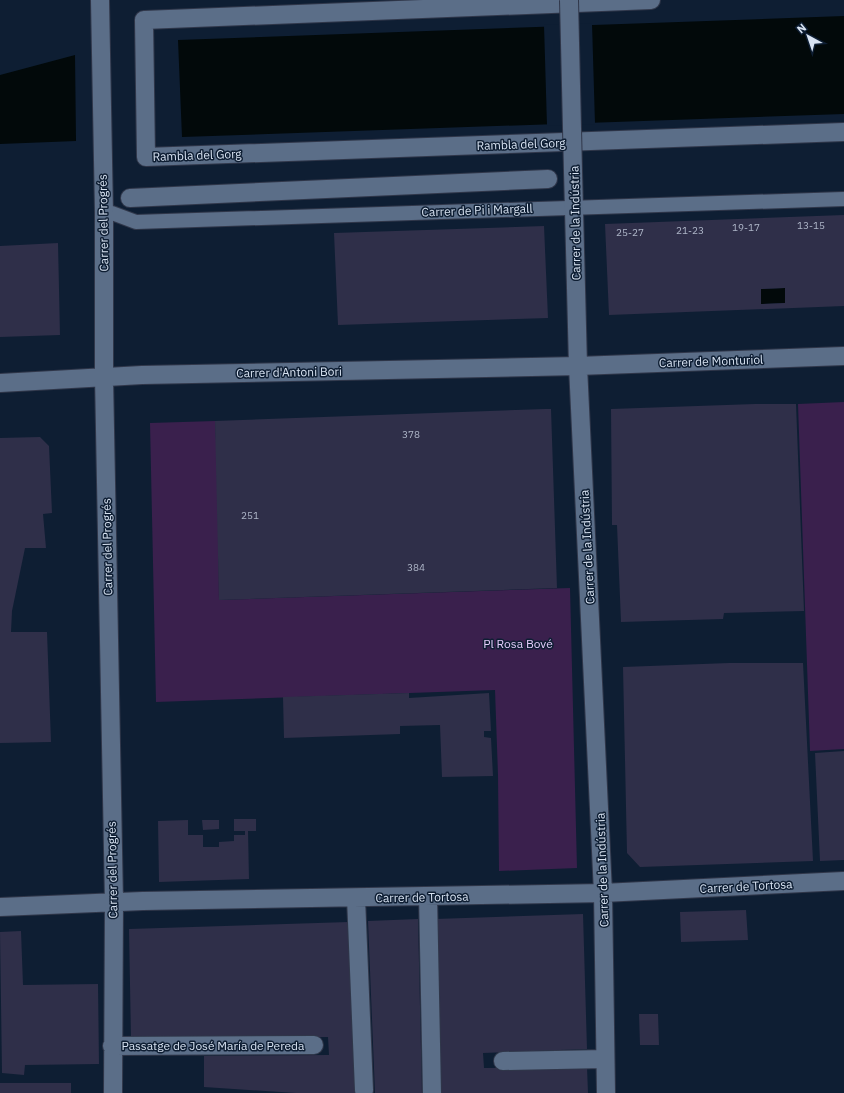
<svg xmlns="http://www.w3.org/2000/svg" width="844" height="1093" viewBox="0 0 844 1093" font-family="'IBM Plex Sans',sans-serif">
<style>
.green{fill:#3a204d}
.water{fill:#02090a}
.pier{fill:#0e1e33}
.building{fill:#2f2f49;fill-rule:evenodd}
.lines{fill:none;stroke-linecap:round;stroke-linejoin:round}
.pedestrian-casing{stroke:#30374a;stroke-width:16}
.minor-casing{stroke:#30374a;stroke-width:20}
.pedestrian{stroke:#5b6e88;stroke-width:14}
.minor{stroke:#5b6e88;stroke-width:18}
.minor-bridge-casing{stroke:#30374a;stroke-width:20;stroke-linecap:butt}
.minor-bridge{stroke:#5b6e88;stroke-width:18}
.labels{text-anchor:middle;dominant-baseline:central;stroke-width:3;stroke-linejoin:round;paint-order:stroke}
.number-label{font-size:10px;fill:#aeb6c8}
.street-label{font-size:12px;fill:#d8e3f2;stroke:#0e1e33}
.park-label{font-size:12px;fill:#e4cbfa;stroke:#0e1e33}
</style>
<rect width="100%" height="100%" fill="#0e1e33"/>
<path class="green" d="M844,402V749L810,751L798,404Z
M215,421L218,479L219,600L570,588L577,868L499,871L498,775L495,690L156,702L150,423Z"/>
<path class="water" d="M844,16V114L182,137L178,40Z
M75,55L76,141L0,144V75Z
M785,288V303L761,304V289Z"/>
<path class="pier" d="M592,23L595,124L547,126L544,25Z"/>
<path class="building" d="M844,215V306L609,315L605,224ZM785,288V303L761,304V289Z
M544,226L548,318L338,325L334,233Z
M58,243L60,335L0,337V246Z
M755,404H796L804,611L724,613L723,619L621,622L617,525H612L611,409Z
M545,409H551L557,588L219,600L215,421Z
M40,437L49,446L52,513L43,514L46,548H25L12,611L11,632H47L51,742L0,743V438Z
M729,663H803L813,861L640,867L627,853L623,667Z
M409,693V698L489,693L491,731H484V737L491,738L493,776L442,777L440,725L400,726V734L284,738L283,697Z
M844,751V860L820,861L815,753Z
M234,819H256V831H248L249,879L159,882L158,821L188,820V835H203V847H219V842L234,841V835H245V831H234Z
M202,820H219V829L203,830Z
M746,910L748,940L681,942L680,912Z
M583,914L587,1049L483,1053L484,1068L587,1067L588,1093H441L435,919Z
M418,919L422,1093H375L368,921Z
M349,922L356,1093H296L204,1087V1056L329,1055L328,1037L131,1039L129,929Z
M21,931L23,985L98,984L99,1064L25,1065L24,1075L2,1073L0,932Z
M639,1014H658L659,1045H640Z
M0,1083H71V1093H0Z"/>
<g class="lines">
<g class="pedestrian-casing">
<path id="pedestrian" d="M112,213L136,222L844,199"/>
</g>
<g class="minor-casing">
<path id="minor" d="M100,0L104,213V377L114,902L113,1093
M651,0L144,20L146,157L844,132
M573,171L578,366L603,893L606,1093
M130,198L548,179
M0,383L142,375L578,366L844,356
M428,896L432,1093
M356,898L364,1090
M0,907L143,901L603,893L844,881
M112,1046L314,1045
M503,1061L604,1059"/>
</g>
<use href="#pedestrian" class="pedestrian"/>
<use href="#minor" class="minor"/>
<g class="minor-bridge-casing">
<path id="minor-bridge" d="M569,0L573,171"/>
</g>
<use href="#minor-bridge" class="minor-bridge"/>
</g>
<g class="labels">
<g class="number-label">
<text x="811" y="225">13-15</text>
<text x="746" y="227">19-17</text>
<text x="690" y="230">21-23</text>
<text x="630" y="232">25-27</text>
<text x="411" y="434">378</text>
<text x="250" y="515">251</text>
<text x="416" y="567">384</text>
</g>
<g class="street-label">
<text transform="translate(521 144) rotate(-2)">Rambla del Gorg</text>
<text transform="translate(197 155) rotate(-2)">Rambla del Gorg</text>
<text transform="translate(477 210) rotate(-2)">Carrer de Pi i Margall</text>
<text transform="translate(103 223) rotate(-91)">Carrer del Progrés</text>
<text transform="translate(575 223) rotate(-91)">Carrer de la Indústria</text>
<text transform="translate(711 361) rotate(-2)">Carrer de Monturiol</text>
<text transform="translate(289 372) rotate(-1)">Carrer d'Antoni Bori</text>
<text transform="translate(107 547) rotate(-91)">Carrer del Progrés</text>
<text transform="translate(587 547) rotate(-93)">Carrer de la Indústria</text>
<text transform="translate(112 870) rotate(-91)">Carrer del Progrés</text>
<text transform="translate(602 870) rotate(-92)">Carrer de la Indústria</text>
<text transform="translate(746 886) rotate(-3)">Carrer de Tortosa</text>
<text transform="translate(422 897) rotate(-1)">Carrer de Tortosa</text>
<text x="213" y="1045">Passatge de José María de Pereda</text>
</g>
<g class="park-label">
<text x="518" y="643">Pl Rosa Bové</text>
</g>
</g>
<g transform="translate(808 36) rotate(320)" stroke="#0e1e33" stroke-width="3" paint-order="stroke">
<path d="M0-3L7 15L0 10L-7 15Z" fill="#d8e3f2"/>
<text y="-6" font-size="11" font-weight="bold" text-anchor="middle" fill="#d8e3f2">N</text>
</g>
</svg>
